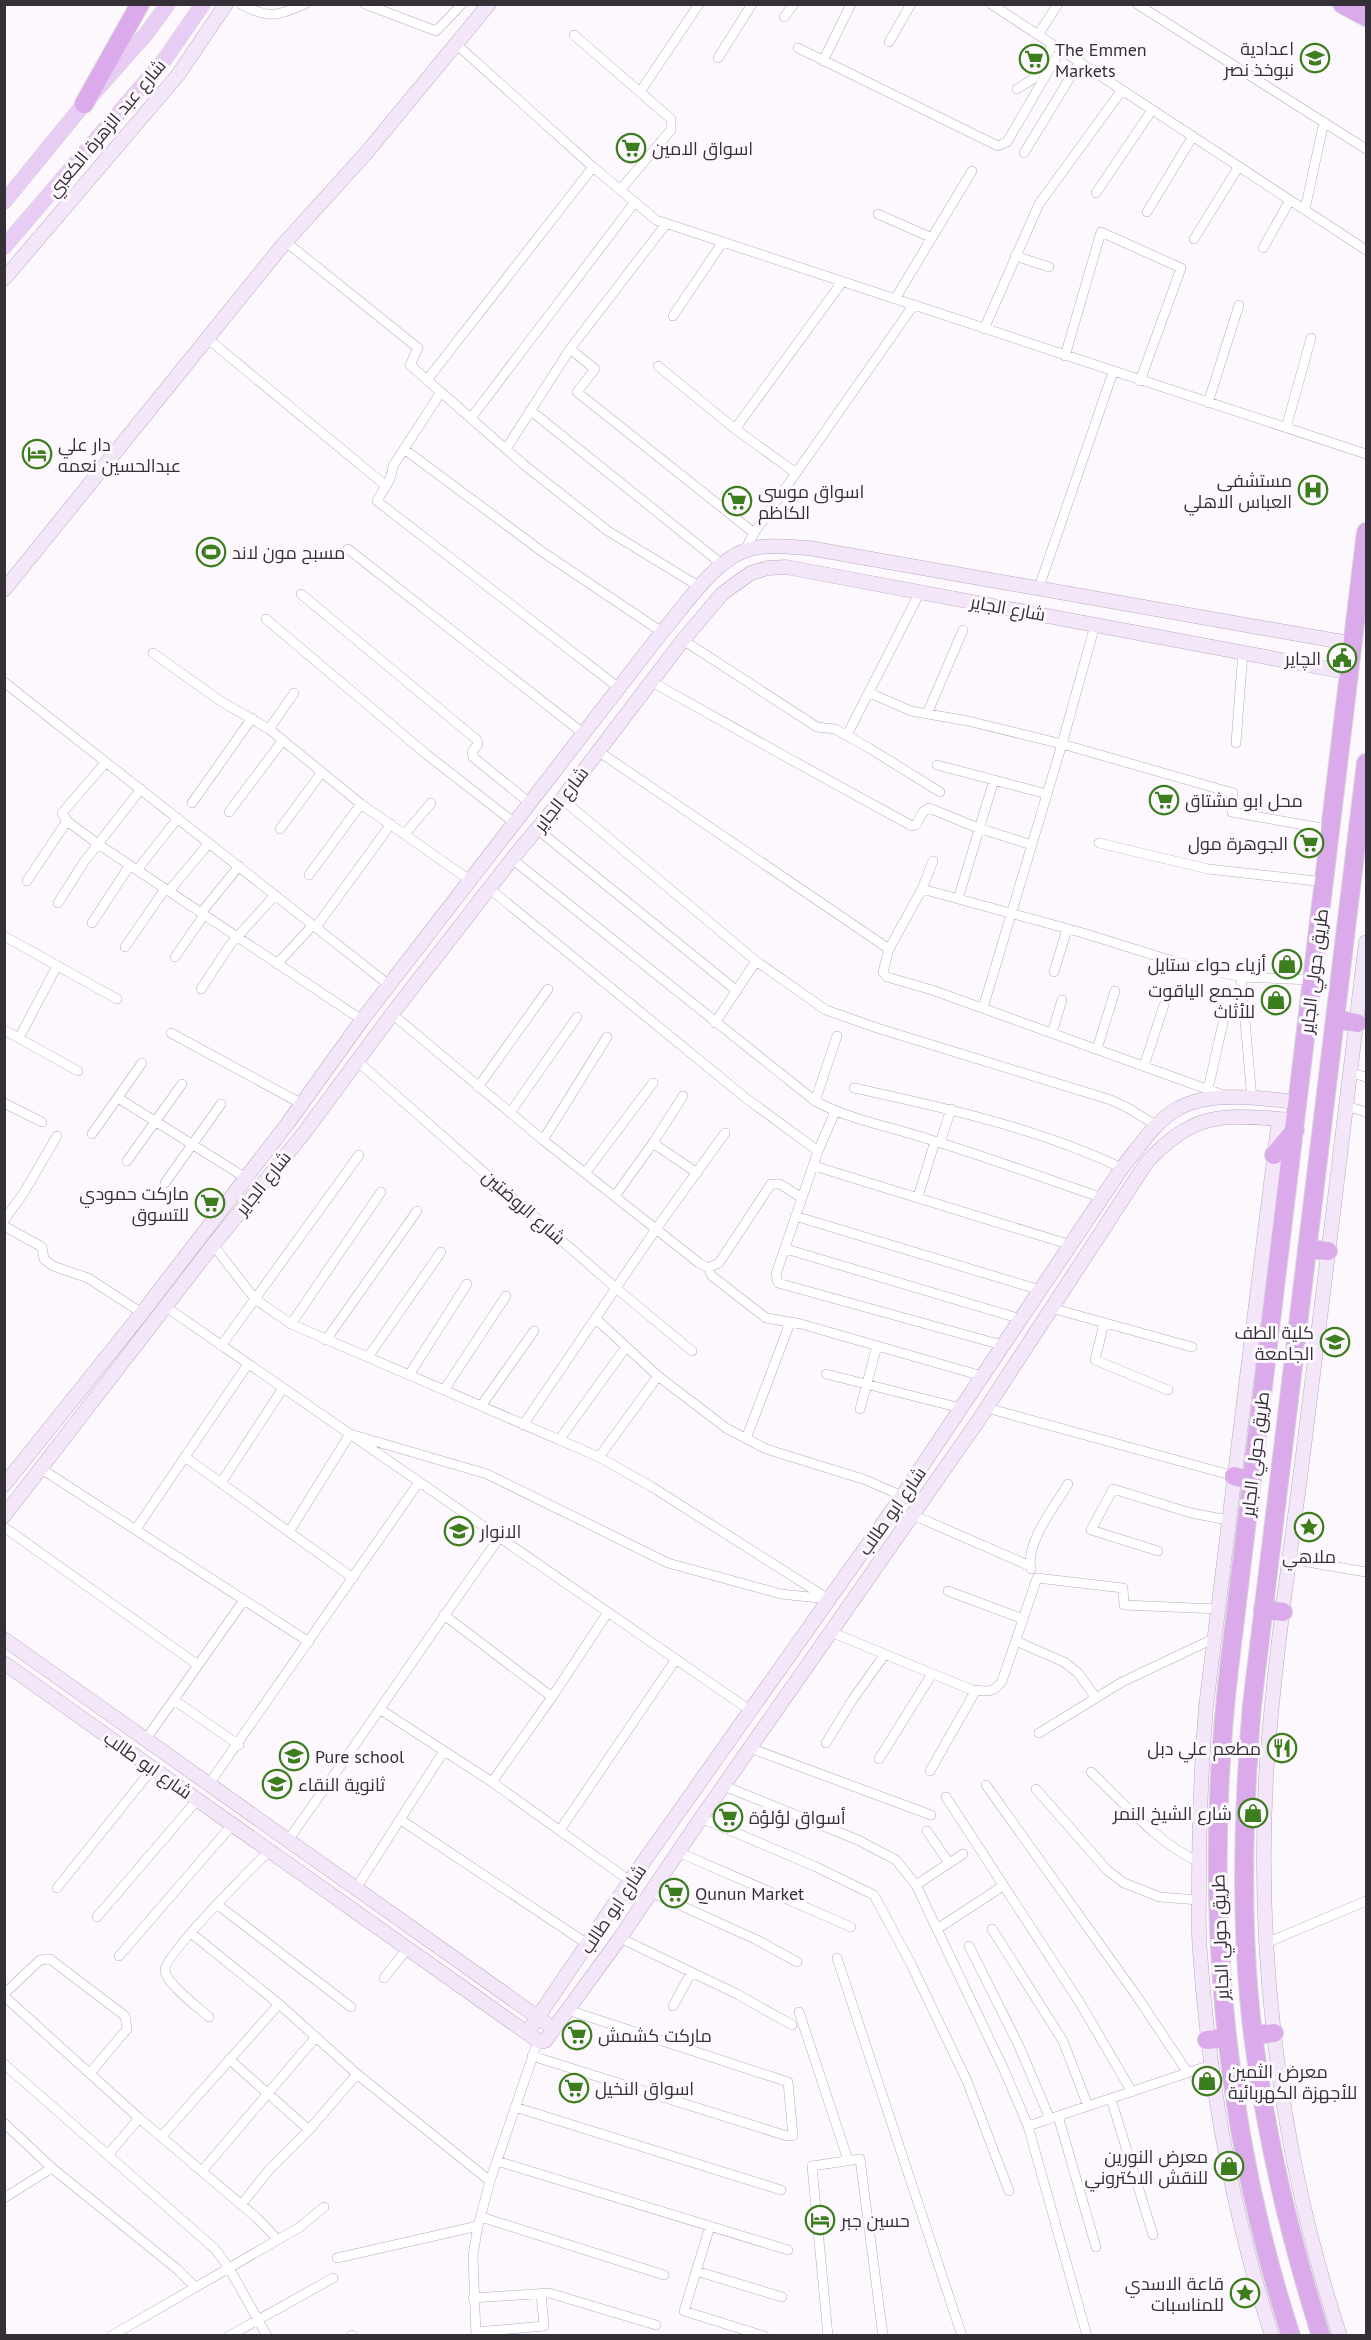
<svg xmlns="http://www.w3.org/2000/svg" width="1371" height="2340" viewBox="0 0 1371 2340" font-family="'PT Sans',Cairo,sans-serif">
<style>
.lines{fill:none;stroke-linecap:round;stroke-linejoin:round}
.street-casing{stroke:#b9a9be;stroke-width:10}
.secondary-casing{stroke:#b9a9be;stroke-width:15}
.primary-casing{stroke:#d7d5d7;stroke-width:16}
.highway-casing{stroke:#d7d5d7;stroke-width:20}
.street{stroke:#fff;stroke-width:9}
.secondary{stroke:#f4e6f9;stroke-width:14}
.primary{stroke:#e9ccf3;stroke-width:15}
.highway{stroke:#dbaaeb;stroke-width:18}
.labels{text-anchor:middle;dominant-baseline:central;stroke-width:6;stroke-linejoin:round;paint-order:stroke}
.poi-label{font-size:18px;fill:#352f37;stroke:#fcf8fd;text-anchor:start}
.street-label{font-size:18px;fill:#352f37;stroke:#fcf8fd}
</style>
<rect width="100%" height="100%" fill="#fcf8fd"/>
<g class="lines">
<g class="street-casing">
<path id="street" d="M241,4C267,19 279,16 305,4
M365,4L436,31L462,4
M991,4L1366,250
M1137,4L1366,149
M784,17L794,4
M574,35L671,119V130L620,190
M1038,35L1058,4
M889,42L911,4
M455,43L593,167L656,220L1366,454
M798,48L998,146L1007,142L1060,51
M718,58L752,4
M823,61L851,4
M1017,89L1033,79L1052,46
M640,92L699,4
M1024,153L1079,63
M1096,193L1152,110
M1305,209L1324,122
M1147,212L1193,136
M878,214L932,238
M1194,239L1239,166
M286,242L418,348L410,365L523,464L608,531L700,587
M1263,248L1290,200
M1015,256L1049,267
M895,299L972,171
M673,316L722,243
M984,329L1039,204L1122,90
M208,339L385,485
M570,349L595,369L577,392L754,533
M1065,356L1101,232L1181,268L1140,381
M658,366L735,429L796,473
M427,380L593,167
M441,392L393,466C392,480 384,488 377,501L619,688
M1208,403L1239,305
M530,410L723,565
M471,418L635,202
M1286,428L1311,338
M735,429L842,282
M404,449L544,553L662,632
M506,449L570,349L666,224
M348,549L584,734
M745,550L754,533L913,306
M1039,587L1113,372
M301,594L477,740L478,744L472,752L473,757L531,804
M266,619L426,754L516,824
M683,640L817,727L835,729L869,748L940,792
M153,653L219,700L269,729
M4,682L389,985
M652,682L788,758L912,826L916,825L923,812L929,808L978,828L1032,845
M294,693L269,729L361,804L471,881
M870,693L911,711L968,721L1062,744L1233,793L1232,812L1332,830
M927,714L963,630
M847,735L920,592
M1236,743L1243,651
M598,751L889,949L883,972L887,977L932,990L1226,1096
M106,762L62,813L67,821L98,844L362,1020
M937,765L1047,794
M562,799L756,961L826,1010L877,1028L1111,1100L1128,1108L1157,1126
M192,803L252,718
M229,812L283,740
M280,829L322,772
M537,829L737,991
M405,834L431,803
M1099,843L1208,869L1325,882
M512,859L815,1101C848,1119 891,1127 928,1139C987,1157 1044,1178 1103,1198
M137,870L178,818
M309,875L361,804
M27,881L67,821
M490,889L747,1099L818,1151L776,1274L778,1283L1002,1345
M922,889L1083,933L1176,962L1241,977L1312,980
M169,891L209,843
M958,899L994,780
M58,903L84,862L141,789
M201,913L239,866
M92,923L130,865
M316,927L391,824
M4,936L117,999
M125,947L165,889
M889,949L922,889L933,861
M175,957L204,915
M277,964L313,925
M1054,972L1067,929
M1241,977L1252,1099
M201,989L230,945L275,895
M983,1008L1062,744L1095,625
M392,1014L543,1140L699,1263L708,1268L719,1263L771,1184H780L802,1198
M715,1023L756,961
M4,1030L78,1071
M171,1033L302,1104
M1052,1033L1062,1000
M19,1038L57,966
M1097,1049L1115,991
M357,1061L617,1289L692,1351
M1144,1066L1164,1005
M1351,1073L1366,1077
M478,1087L548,989
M854,1088C945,1108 1038,1128 1122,1168
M1208,1089L1223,1023
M118,1098L246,1178
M815,1101L837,1036
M4,1103L42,1122
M1346,1106L1366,1112
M510,1113L577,1017
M92,1134L142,1063
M543,1140L607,1037
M653,1143L697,1173
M940,1143L951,1109
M818,1151L835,1112
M127,1161L182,1084
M814,1166L1071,1245
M586,1172L653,1083
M165,1183L221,1104
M615,1196L653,1143L683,1096
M918,1197L935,1141
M795,1216L1040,1290
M4,1220L23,1194L57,1136
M4,1226L42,1247L44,1259L53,1266L88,1278L142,1313
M213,1245L255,1299L291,1324L599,1457L652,1487L830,1600
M786,1249L1021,1319
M708,1268L712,1276L766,1318L801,1324L982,1376
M166,1307L751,1711
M1051,1308L1192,1347
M596,1319L658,1376L726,1428L766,1449L866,1480L902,1496
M1104,1323L1095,1360L1168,1390
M291,1324L381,1192
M326,1340L417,1211
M221,1346L359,1155
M368,1357L441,1252
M826,1374L961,1408
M409,1375L467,1284
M444,1390L506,1296
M481,1406L534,1331
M987,1408L1234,1476
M860,1409L877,1346
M523,1425L656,1229L725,1133
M746,1439L790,1323
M559,1440L626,1347
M185,1457L353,1578
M599,1457L658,1376
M40,1468L309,1642
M221,1483L283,1388
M913,1515L1030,1566
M4,1527L198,1665
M136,1529L248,1364
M289,1532L350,1434L487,1474L668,1563L781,1594L828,1599
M1158,1551L1091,1530L1113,1489L1191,1513L1228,1520
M1290,1559L1366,1572
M1031,1569C1025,1543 1055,1506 1068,1484
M948,1591L1023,1619
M444,1615L552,1697
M831,1632L972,1690C987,1691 993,1694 1002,1681L1037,1578L1123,1588L1124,1605L1218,1609
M1016,1641L1064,1662L1078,1673L1096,1698
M174,1700L239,1745
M381,1710L492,1782L630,1881
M1039,1733L1122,1682L1215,1638
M146,1739L244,1600
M826,1743L853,1699L885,1654
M750,1748L931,1815
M879,1759L932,1674
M930,1771L976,1690
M1091,1772C1125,1804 1157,1843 1199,1862
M492,1782L552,1697L608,1612
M209,1784L419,1482
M986,1785L1136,1995L1188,2073
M724,1786L858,1840L896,1860L916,1885L1005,2072L1028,2126L1087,2336
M1036,1789L1107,1870L1124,1883L1160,1897L1199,1900
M946,1797L1080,2003L1132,2092
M701,1818L814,1866L874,1895L911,1964L967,2081L1009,2191
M401,1820L589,1945
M560,1830L676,1659
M927,1831L949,1863
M288,1840C360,1740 428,1637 500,1537
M678,1852L851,1927
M358,1885L444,1751
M916,1885L963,1854
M57,1888L153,1768
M651,1892L757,1940L797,1962
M218,1905L351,2007
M97,1917L197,1800
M937,1929L1003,1886
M992,1929L1063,2041L1088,2106
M191,1933L279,2004
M620,1938L737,1994L792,2025
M1266,1943L1366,1901
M969,1946L1019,2046L1050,2119
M119,1956L232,1825
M837,1958L962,2336
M384,1978L407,1949
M4,1994L40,1960L50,1959L125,2016L127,2029L90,2073
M4,1996L139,2118L257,2218L278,2240
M673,2006L691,1973
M799,2012L848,2160
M209,2017C198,2007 165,1983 165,1970C165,1954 253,1867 269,1851
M532,2056L787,2136H793L788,2082L568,2010
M229,2059L309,2130
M4,2064L215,2249L229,2268L267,2336
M1111,2099L1153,2235
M515,2107L781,2190
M1058,2116L1096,2247
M4,2123L52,2168L177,2269L195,2287
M1028,2126L1211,2065
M162,2136L279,2004L357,2074L490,2181
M108,2155L139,2118
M497,2161L788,2250
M202,2171L315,2038
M4,2198L52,2168
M241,2205L269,2170L309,2130L357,2074
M481,2217L664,2275
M710,2226L684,2311L764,2336
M337,2258L478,2226
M696,2271L782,2297
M473,2298L549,2293L656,2325
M476,2332L544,2326L541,2294
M111,2336L300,2227L324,2207
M229,2336L333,2278
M351,2336L352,2335
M476,2336L473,2255L478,2226L490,2181L538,2041
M828,2336L812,2166L860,2159L883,2336"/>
</g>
<g class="secondary-casing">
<path id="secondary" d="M4,279L178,75L226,4
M4,590L282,246L367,152L489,4
M4,1485L142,1313L288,1123L362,1020L662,632C684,607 712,563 744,551C764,543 788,547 809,548L1354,644
M4,1516L213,1245L304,1133L392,1014L512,859L562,799L683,640L722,594L734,585L751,573L768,568L786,567L1351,673
M4,1639L546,2023
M4,1663L527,2033L540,2042L545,2041L620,1938L701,1818L978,1421L1147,1162C1198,1107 1227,1116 1297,1120
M527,2033L630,1881L902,1496L1122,1168C1139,1147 1155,1121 1179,1108C1210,1090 1264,1099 1299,1102
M1272,2336C1232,2211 1209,2082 1200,1952C1198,1931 1199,1910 1199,1889C1199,1828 1201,1768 1206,1707L1279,1119
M1340,2336C1281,2157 1256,1965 1266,1778C1273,1667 1290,1557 1304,1447C1325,1279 1346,1110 1366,942"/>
</g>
<g class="primary-casing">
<path id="primary" d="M4,202L84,104L146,34L168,4
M4,247L165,59L203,4"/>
</g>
<g class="highway-casing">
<path id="highway" d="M1342,4L1366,17
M84,104L140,4
M1335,1019L1357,1023
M1274,1155L1295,1130
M1307,1249L1328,1251
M1234,1476L1252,1481
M1263,1609L1283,1612
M1253,2035L1274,2033
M1207,2040L1226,2038
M1291,2336C1221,2121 1203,1892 1229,1669L1366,532
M1321,2336C1290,2238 1266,2137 1253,2035C1240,1930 1243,1811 1252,1705L1366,763"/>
</g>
<use href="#street" class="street"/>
<use href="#secondary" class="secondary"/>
<use href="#primary" class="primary"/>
<use href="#highway" class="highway"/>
</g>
<defs>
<g id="school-ring" transform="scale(1.5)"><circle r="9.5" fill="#fcf8fd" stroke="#3c7d1d" stroke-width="1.5"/><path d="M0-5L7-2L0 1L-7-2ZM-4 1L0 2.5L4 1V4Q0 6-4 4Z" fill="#3c7d1d"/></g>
<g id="supermarket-ring" transform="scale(1.5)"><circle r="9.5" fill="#fcf8fd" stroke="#3c7d1d" stroke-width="1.5"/><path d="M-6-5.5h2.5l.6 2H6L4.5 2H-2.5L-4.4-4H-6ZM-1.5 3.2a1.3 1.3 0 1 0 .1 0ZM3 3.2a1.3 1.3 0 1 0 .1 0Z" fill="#3c7d1d"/></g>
<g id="hotel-ring" transform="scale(1.5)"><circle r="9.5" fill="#fcf8fd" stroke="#3c7d1d" stroke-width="1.5"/><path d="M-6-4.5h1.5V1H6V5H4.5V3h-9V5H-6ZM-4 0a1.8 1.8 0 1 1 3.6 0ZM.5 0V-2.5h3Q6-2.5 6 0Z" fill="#3c7d1d"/></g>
<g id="hospital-ring" transform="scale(1.5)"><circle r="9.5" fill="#fcf8fd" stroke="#3c7d1d" stroke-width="1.5"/><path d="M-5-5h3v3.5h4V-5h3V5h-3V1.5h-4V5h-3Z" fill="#3c7d1d"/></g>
<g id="stadium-ring" transform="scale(1.5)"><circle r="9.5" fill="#fcf8fd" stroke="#3c7d1d" stroke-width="1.5"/><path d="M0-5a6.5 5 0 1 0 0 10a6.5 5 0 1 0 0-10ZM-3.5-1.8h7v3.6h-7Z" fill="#3c7d1d"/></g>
<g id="civic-ring" transform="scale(1.5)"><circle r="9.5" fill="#fcf8fd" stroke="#3c7d1d" stroke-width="1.5"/><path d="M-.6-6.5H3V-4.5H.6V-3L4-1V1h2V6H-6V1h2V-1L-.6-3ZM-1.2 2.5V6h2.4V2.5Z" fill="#3c7d1d"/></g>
<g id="shop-ring" transform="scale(1.5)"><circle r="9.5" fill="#fcf8fd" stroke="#3c7d1d" stroke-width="1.5"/><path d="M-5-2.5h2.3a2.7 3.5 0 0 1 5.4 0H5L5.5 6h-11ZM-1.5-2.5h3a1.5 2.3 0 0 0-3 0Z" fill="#3c7d1d"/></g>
<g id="university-ring" transform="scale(1.5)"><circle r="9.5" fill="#fcf8fd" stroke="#3c7d1d" stroke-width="1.5"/><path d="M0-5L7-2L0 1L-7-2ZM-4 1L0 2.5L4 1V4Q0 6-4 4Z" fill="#3c7d1d"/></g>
<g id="sight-ring" transform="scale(1.5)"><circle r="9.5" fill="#fcf8fd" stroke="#3c7d1d" stroke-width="1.5"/><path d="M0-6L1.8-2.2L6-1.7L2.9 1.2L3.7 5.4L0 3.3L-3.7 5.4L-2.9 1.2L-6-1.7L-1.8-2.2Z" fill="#3c7d1d"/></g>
<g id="restaurant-ring" transform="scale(1.5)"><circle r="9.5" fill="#fcf8fd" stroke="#3c7d1d" stroke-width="1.5"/><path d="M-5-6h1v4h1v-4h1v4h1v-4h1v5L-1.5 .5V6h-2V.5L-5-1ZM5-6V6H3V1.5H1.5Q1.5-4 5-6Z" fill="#3c7d1d"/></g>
</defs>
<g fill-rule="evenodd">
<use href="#school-ring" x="1315" y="58"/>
<use href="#supermarket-ring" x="1034" y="59"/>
<use href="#supermarket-ring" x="631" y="148"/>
<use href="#hotel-ring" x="37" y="454"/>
<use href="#hospital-ring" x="1313" y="490"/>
<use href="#supermarket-ring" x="737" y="501"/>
<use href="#stadium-ring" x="211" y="552"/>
<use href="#civic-ring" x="1342" y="658"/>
<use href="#supermarket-ring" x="1164" y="800"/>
<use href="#supermarket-ring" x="1309" y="843"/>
<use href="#shop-ring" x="1287" y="964"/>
<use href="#shop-ring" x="1276" y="1000"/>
<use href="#supermarket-ring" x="210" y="1203"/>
<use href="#university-ring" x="1335" y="1342"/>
<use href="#sight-ring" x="1309" y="1527"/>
<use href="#school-ring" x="459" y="1531"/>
<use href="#restaurant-ring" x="1282" y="1748"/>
<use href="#school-ring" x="294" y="1756"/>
<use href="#school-ring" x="277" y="1784"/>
<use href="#shop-ring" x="1253" y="1813"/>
<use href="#supermarket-ring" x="728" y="1817"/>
<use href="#supermarket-ring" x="674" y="1893"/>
<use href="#supermarket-ring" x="577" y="2035"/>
<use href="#shop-ring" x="1207" y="2081"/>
<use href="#supermarket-ring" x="574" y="2088"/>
<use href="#shop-ring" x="1229" y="2166"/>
<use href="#hotel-ring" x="820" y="2220"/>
<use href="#sight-ring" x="1245" y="2293"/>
</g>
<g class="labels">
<g class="poi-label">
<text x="1294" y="48" text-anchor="end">اعدادية<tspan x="1294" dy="21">نبوخذ نصر</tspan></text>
<text x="1055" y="49">The Emmen<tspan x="1055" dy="21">Markets</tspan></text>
<text x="652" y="148">اسواق الامين</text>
<text x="58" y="444">دار علي<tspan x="58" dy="21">عبدالحسين نعمه</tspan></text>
<text x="1292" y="480" text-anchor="end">مستشفى<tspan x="1292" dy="21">العباس الاهلي</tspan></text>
<text x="758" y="491">اسواق موسى<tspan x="758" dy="21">الكاظم</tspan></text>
<text x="232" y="552">مسبح مون لاند</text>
<text x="1321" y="658" text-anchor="end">الچاير</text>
<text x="1185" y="800">محل ابو مشتاق</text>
<text x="1288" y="843" text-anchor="end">الجوهرة مول</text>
<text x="1266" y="964" text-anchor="end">أزياء حواء ستايل</text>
<text x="1255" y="990" text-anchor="end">مجمع الياقوت<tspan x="1255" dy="21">للأثاث</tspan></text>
<text x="189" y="1193" text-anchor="end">ماركت حمودي<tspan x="189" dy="21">للتسوق</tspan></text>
<text x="1314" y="1332" text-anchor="end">كلية الطف<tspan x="1314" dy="21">الجامعة</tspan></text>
<text x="480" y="1531">الانوار</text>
<text x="1309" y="1556" text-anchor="middle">ملاهي</text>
<text x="1261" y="1748" text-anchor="end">مطعم علي دبل</text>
<text x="315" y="1756">Pure school</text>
<text x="298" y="1784">ثانوية النقاء</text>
<text x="1232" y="1813" text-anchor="end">شارع الشيخ النمر</text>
<text x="749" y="1817">أسواق لؤلؤة</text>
<text x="695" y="1893">Qunun Market</text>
<text x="598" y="2035">ماركت كشمش</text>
<text x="1228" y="2071">معرض الثمين<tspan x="1228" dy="21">للأجهزة الكهربائية</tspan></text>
<text x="595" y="2088">اسواق النخيل</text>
<text x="1208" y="2156" text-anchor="end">معرض النورين<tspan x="1208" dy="21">للنقش الاكتروني</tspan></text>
<text x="841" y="2220">حسين جبر</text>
<text x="1224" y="2283" text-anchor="end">قاعة الاسدي<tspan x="1224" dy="21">للمناسبات</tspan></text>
</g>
<g class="street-label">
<text transform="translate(106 128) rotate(-50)">شارع عبد الزهرة الكعبي</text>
<text transform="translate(1008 608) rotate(10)">شارع الجاير</text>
<text transform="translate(561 799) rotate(-52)">شارع الجاير</text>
<text transform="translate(1314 971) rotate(-83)">طريق حولي الجاير</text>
<text transform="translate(263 1183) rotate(-51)">شارع الجاير</text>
<text transform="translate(524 1207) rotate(41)">شارع الروضتين</text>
<text transform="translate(1255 1454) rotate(-83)">طريق حولي الجاير</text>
<text transform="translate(892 1511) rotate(-55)">شارع ابو طالب</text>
<text transform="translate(148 1765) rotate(35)">شارع ابو طالب</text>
<text transform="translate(613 1909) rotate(-56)">شارع ابو طالب</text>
<text transform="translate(1220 1937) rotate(-92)">طريق حولي الجاير</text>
</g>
</g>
<rect width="1371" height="2340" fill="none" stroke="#352f37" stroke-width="12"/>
</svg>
